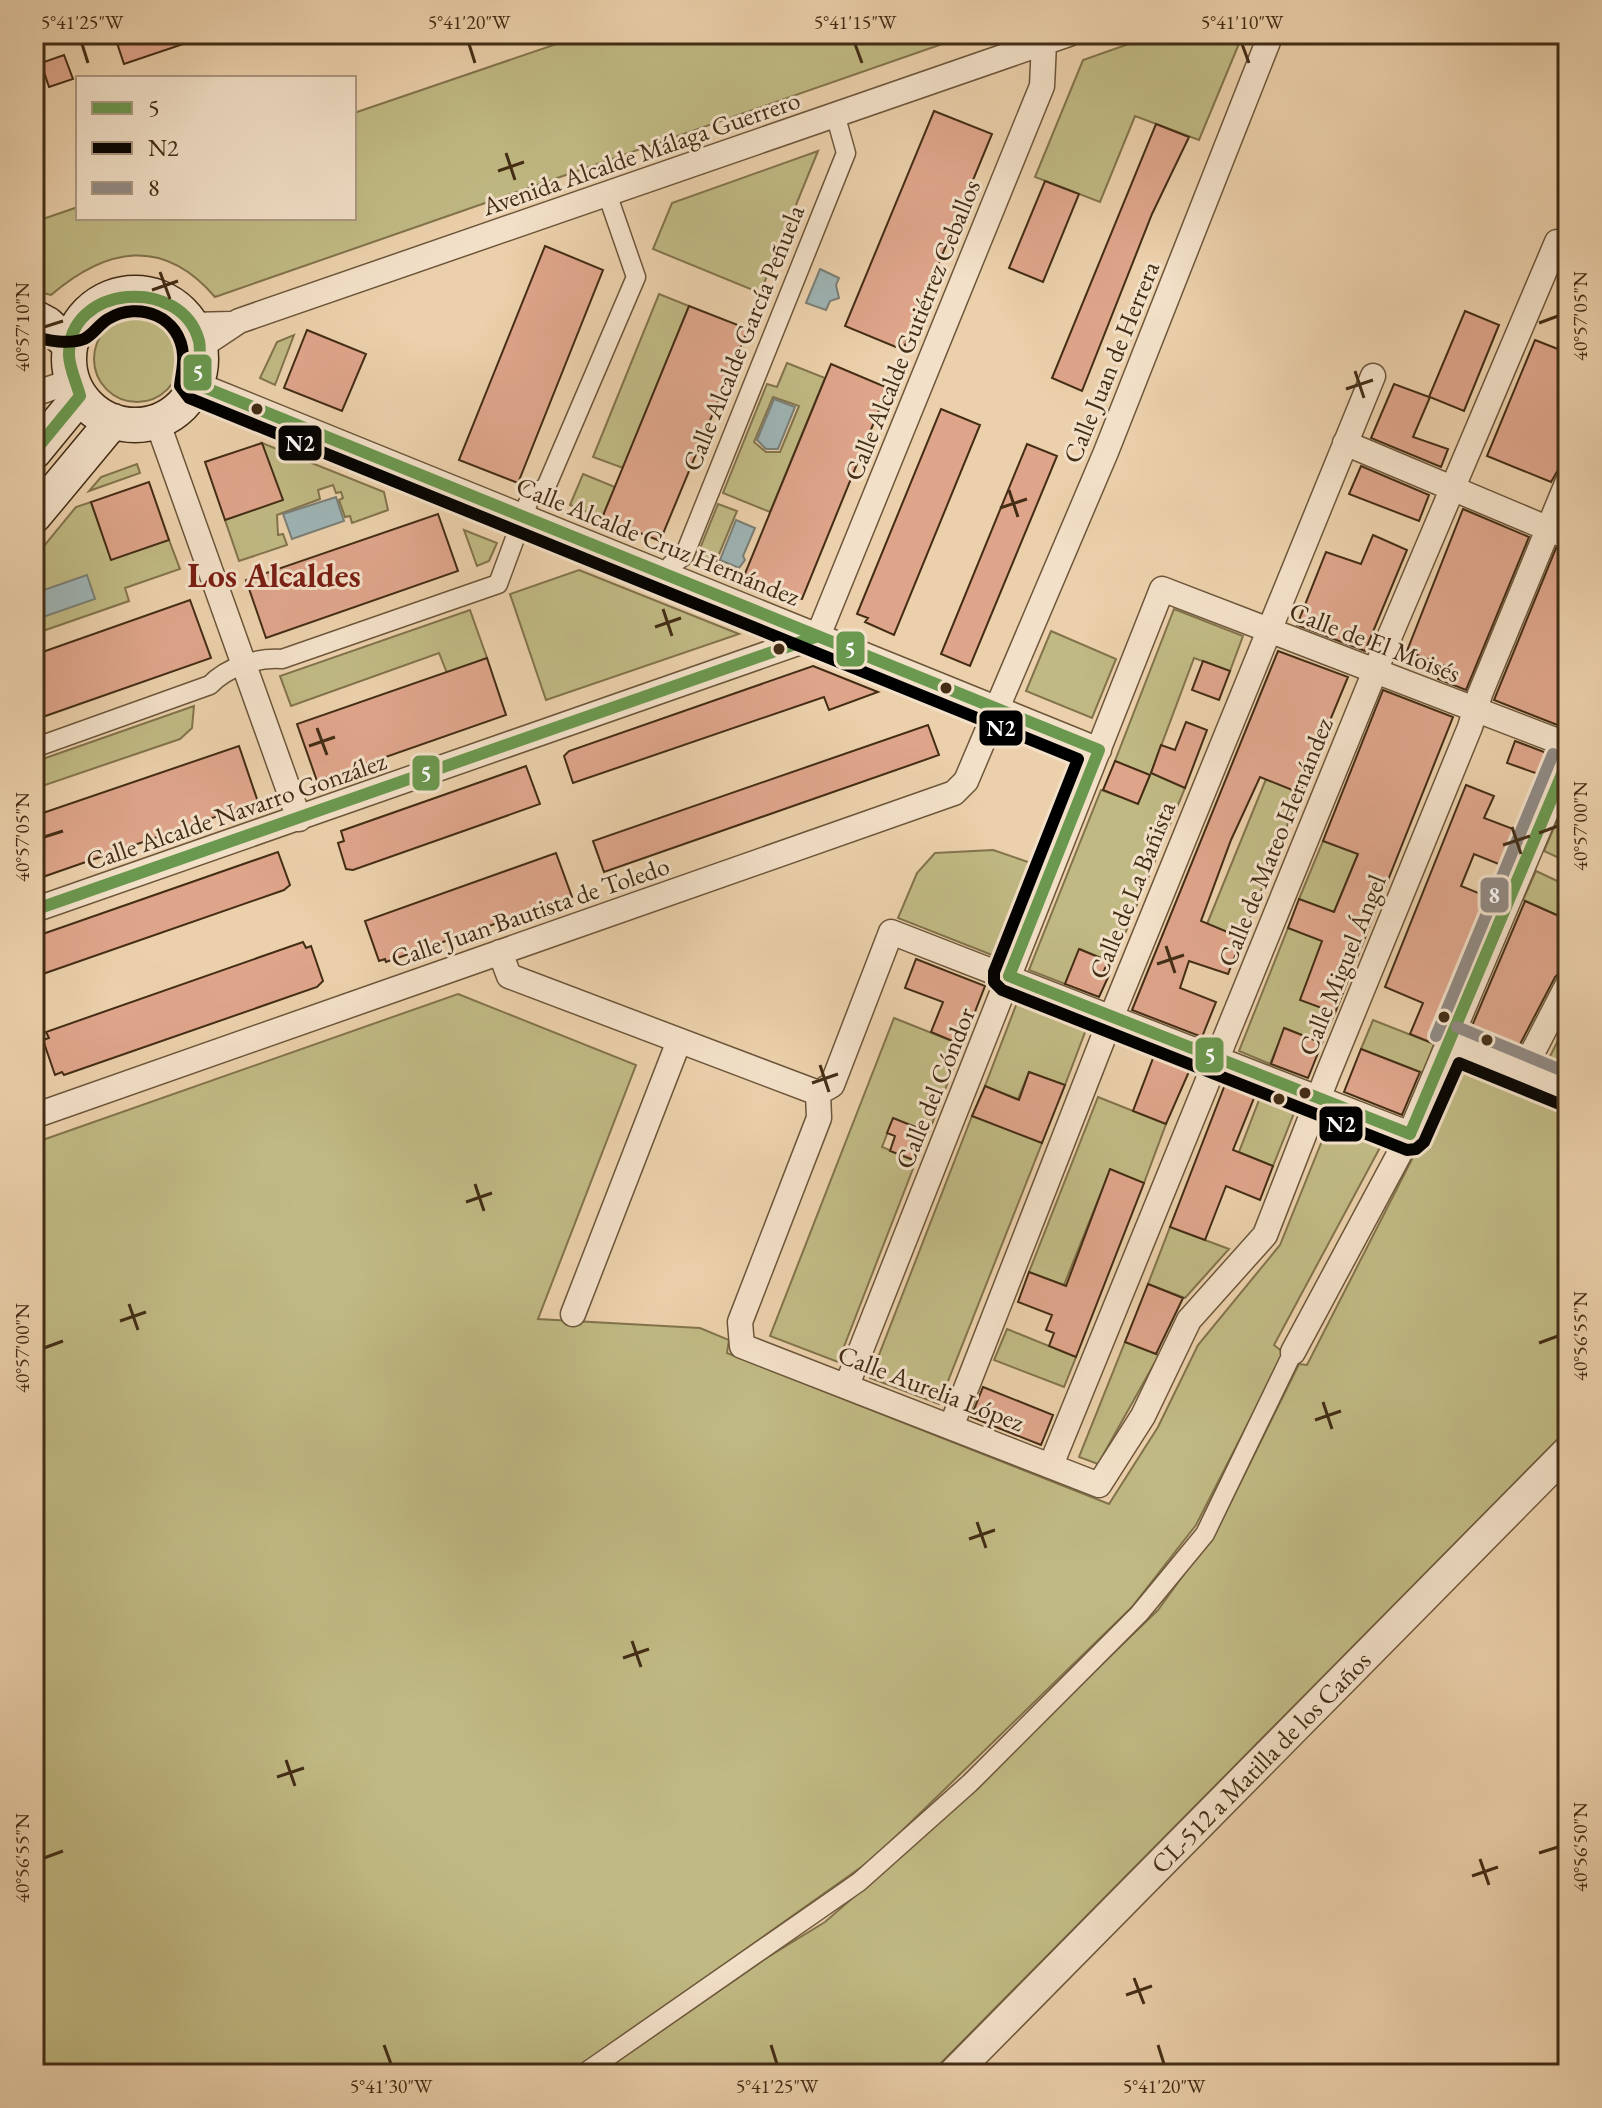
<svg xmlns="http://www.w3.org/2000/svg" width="1602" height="2108" viewBox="0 0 1602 2108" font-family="'EB Garamond',serif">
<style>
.green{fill:#c0b983;stroke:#82734c;stroke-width:2;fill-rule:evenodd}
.water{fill:#9eb4b5;stroke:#7a7e75;stroke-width:2}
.building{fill:#dfa58b;stroke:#432d15;stroke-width:2}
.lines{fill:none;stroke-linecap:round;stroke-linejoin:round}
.pedestrian-casing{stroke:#6d563a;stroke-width:21}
.minor-casing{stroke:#6d563a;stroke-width:27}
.tertiary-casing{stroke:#6d563a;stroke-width:33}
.secondary-casing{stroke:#432d15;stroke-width:37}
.pedestrian{stroke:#f2e0c8;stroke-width:18}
.minor{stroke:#f2e0c8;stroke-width:24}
.tertiary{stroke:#f2e0c8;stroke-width:30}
.secondary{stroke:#f2e0c8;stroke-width:34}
.bus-1-casing{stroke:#f2e0c8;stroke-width:18}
.bus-2-casing{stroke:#f2e0c8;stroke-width:18}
.bus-3-casing{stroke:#f2e0c8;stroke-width:18}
.bus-1{stroke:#6b984f;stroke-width:12}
.bus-2{stroke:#000;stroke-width:12}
.bus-3{stroke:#908a84;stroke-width:12}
.ticks{fill:none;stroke:#432d15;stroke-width:3}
.bus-dot{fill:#432d15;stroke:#f2e0c8;stroke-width:3}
.labels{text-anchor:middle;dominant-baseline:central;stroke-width:6;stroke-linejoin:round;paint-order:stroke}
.street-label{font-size:26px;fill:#432d15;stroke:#f2e0c8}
.district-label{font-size:34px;font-weight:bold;fill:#7a1f14;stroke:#f2e0c8}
.line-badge{stroke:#f2e0c8;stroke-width:3}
.badge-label{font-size:22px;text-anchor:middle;font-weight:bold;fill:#fff}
.neatline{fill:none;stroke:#432d15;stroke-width:3}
.ticks-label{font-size:20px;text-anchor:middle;fill:#432d15}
</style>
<rect width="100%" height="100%" fill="#ebd0ab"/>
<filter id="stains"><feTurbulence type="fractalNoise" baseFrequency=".0025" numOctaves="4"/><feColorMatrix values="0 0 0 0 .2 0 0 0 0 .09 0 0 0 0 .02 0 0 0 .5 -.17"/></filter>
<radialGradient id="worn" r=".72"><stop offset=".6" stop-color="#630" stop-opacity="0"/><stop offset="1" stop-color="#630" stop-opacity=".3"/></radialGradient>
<path class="green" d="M586,34H971L215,297C163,236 106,248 51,295L43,293L40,298L34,296V222L78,207V218H354V113Z
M1157,34H1243L1199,140L1135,116L1100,202L1035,177L1083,60Z
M818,151L760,293L653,249L672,203Z
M659,294L689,306L623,468L593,457Z
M94 359a43 43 0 1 1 86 0a43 43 0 1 1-86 0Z
M294,335L275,385L260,378L277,342Z
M787,363L825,378L770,512L723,493L767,384L777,387ZM773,397L799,406L780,452H766L754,442Z
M262,443L384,492L388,510L352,523L350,516L345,517L339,500L343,498L341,492L336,493L333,485L318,490L320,499L277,515L278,535L283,534L287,545L239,561L225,520L282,500Z
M137,464L140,473L89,491L101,477Z
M583,474L615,487L602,518L570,505Z
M91,502L111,559L169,540L180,569L125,588L129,601L34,634V558L76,507Z
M718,504L737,511L715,564L697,556Z
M464,530L497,543L489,561L477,566Z
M579,570L739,634L546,700L510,594Z
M1174,609L1243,636L1230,671L1194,658L1151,773L1185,788L1113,963L1080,949L1065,984L1029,970L1101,790L1138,803L1150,775L1115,761Z
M470,610L487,658L447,673L439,653L291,706L280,676Z
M1051,631L1116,659L1092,718L1026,691Z
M194,706L192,728L180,739L39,787L34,793V762Z
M1266,779L1300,793L1242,938L1207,924Z
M1568,794V858L1561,854L1559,858L1544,851Z
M1323,841L1358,854L1334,912L1299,899Z
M993,850L1034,864L997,957L898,918L917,873L935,853Z
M1536,871L1568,886V920L1523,900Z
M1288,928L1323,941L1335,1013L1322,1043L1285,1028L1270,1064L1239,1051Z
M458,994L636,1065L538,1319L700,1328L729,1340L727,1353L1109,1504L1158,1427L1198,1345L1280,1245L1330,1121L1383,1142L1274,1345L1284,1353L1196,1525L1132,1607L874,1858L570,2074H34V1143Z
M1018,1000L1087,1027L1065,1085L1029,1072L1018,1099L985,1086Z
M894,1018L962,1045L929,1132L893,1119L882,1147L916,1161L838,1362L770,1336Z
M1373,1020L1434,1044L1423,1073L1361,1049Z
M1568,1021V1074L1546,1064Z
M1460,1065L1568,1106V1429L930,2074H600L735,1977L825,1922L917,1842L1158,1610L1220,1524L1299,1364L1307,1365Z
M1261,1095L1296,1108L1273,1166L1239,1152Z
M1098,1097L1166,1124L1144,1183L1110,1170L1064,1285L1029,1272Z
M972,1116L1042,1143L939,1404L870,1378Z
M1170,1227L1229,1249L1185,1298L1148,1284Z
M1007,1329L1076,1357L1064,1387L994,1360Z
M1125,1342L1159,1355L1098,1464L1079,1457Z"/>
<path class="water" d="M820,269L839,278L836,285L839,298L830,301L826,310L806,303Z
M774,399L795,407L778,449H766L757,440Z
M336,497L344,521L292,539L283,514Z
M736,520L755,528L743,556L745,560L739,568L720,560Z
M87,575L95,599L43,617L35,593Z"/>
<path class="building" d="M114,34H204V37L124,64Z
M64,55L73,79L49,87L41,63Z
M934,111L992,134L903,350L845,326Z
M1156,124L1189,137L1152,214L1082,391L1052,378Z
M1045,181L1079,194L1043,282L1009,268Z
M545,246L603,270L518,483L459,460Z
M689,306L748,329L660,541L602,518Z
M1465,311L1499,325L1464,411L1430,397L1413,437L1448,449L1441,467L1371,438L1394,384L1429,397Z
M307,330L366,354L342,411L284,388Z
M1535,340L1568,353V466L1558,470L1551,482L1487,456Z
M831,364L888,388L802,599L744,576Z
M941,409L980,425L894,635L865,622L868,618L857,614Z
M262,443L283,500L225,520L205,462Z
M1027,444L1057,456L970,666L941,654Z
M1361,466L1429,495L1419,521L1349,494Z
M149,482L169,540L111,560L91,502Z
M1463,509L1529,537L1466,690L1438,679L1443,665L1407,651Z
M438,514L458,571L266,638L246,580Z
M1373,535L1407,550L1365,651L1297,625L1326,552L1361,564Z
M1556,548L1568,552V721L1565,728L1494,700Z
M190,600L211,658L34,720V655Z
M1278,651L1348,677L1300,793L1260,777L1231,840L1201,921L1242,938L1228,974L1189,961L1180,988L1216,1002L1202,1037L1132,1010Z
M487,658L506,715L317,781L297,724Z
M1203,661L1230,671L1219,700L1192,690Z
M813,666L878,692L829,710L824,697L573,783L564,756L569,751Z
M1383,690L1453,717L1335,1013L1300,1000L1322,941L1288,928L1299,899L1334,912L1358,854L1323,841Z
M1186,722L1207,730L1185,788L1151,773L1161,745L1175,750Z
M928,725L939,755L604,872L593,841Z
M1515,741L1552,755L1544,776L1507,763Z
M239,746L258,802L34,880V816Z
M1115,761L1150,775L1138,804L1103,790Z
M526,766L540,804L353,870L346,869L338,843L344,841L341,831Z
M1466,785L1494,796L1484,818L1521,832L1506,867L1474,854L1461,886L1493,899L1432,1043L1410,1034L1423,1003L1385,987Z
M278,852L290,885L284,890L34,977V937Z
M556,853L572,897L386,962L385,959L379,961L365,921Z
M1525,901L1568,920V964L1555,977L1516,1052L1469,1033Z
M303,942L306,948L311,946L323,981L317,987L64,1075L62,1072L55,1075L43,1040L49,1038L46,1032Z
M1079,949L1108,961L1104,971L1110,973L1099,997L1065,984Z
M916,959L985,986L962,1045L931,1032L943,1002L905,988Z
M1284,1028L1322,1043L1308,1078L1271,1064Z
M1361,1049L1420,1072L1402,1115L1344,1092Z
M1155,1053L1191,1067L1166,1124L1133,1111Z
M1029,1072L1065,1085L1042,1143L972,1116L985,1086L1019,1100Z
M1226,1082L1256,1093L1233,1150L1273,1166L1260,1200L1226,1186L1205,1240L1170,1227Z
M893,1118L928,1132L916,1161L890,1151L895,1136L887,1133Z
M1110,1169L1144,1183L1076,1357L1049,1346L1054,1333L1046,1330L1052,1315L1018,1302L1029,1272L1066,1286Z
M1148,1284L1183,1298L1156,1354L1125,1342Z
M983,1387L1053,1415L1041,1445L971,1417Z"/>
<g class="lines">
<g class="pedestrian-casing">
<path id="pedestrian" d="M667,575L671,565L684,556L846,153L835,114
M34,748L210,685C227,667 258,657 282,659L498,584L531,495L546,487L636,277L611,205
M583,2074L859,1882L970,1783L1139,1614L1205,1534L1293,1352"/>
</g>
<g class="minor-casing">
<path id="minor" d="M192,325L231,324
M200,347L239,321L1069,34
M196,384L1099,750
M34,394L72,381
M157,421L299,819
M1345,443L1568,537
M818,636L1042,86L1044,43
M34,910L818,636
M500,952L509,976L818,1093
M1451,1042L1568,1090
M1523,1071L1568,984
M34,1116L954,793L966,781L1106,452L1271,34
M1410,1134L891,932L832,1085L818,1093L819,1118L740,1322L742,1346L1099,1485L1143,1416L1189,1320L1265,1235L1327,1076L1470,727L1480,694L1568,481
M573,1314L679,1041
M1293,1352L1410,1134L1568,760
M847,1385L1162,589L1568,745
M951,1427L1111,1018L1373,376
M1051,1465L1375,671L1557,242L1568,247"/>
</g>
<g class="tertiary-casing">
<g id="tertiary">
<path id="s1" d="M953,2074L1568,1451"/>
</g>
</g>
<g class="secondary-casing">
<path id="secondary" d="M69 359a66 66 0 1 1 132 0a66 66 0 1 1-132 0Z
M34,317L47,324L70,345
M34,452L80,396
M34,516L113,421"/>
</g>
<use href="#pedestrian" class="pedestrian"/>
<use href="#minor" class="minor"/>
<use href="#tertiary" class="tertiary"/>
<use href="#secondary" class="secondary"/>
<g class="bus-1-casing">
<path id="bus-1" d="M34,452L80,396C77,384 69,367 69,355C68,284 182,276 199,341C202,353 197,372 196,384L1099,750
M34,910L818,636
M1009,976L1410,1134
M1009,976L1099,750
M1410,1134L1568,760"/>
</g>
<g class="bus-2-casing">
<path id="bus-2" d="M34,335C46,342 71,344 84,339C93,335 99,324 108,319C139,300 181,317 183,355C184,365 181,376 180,386L189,398L1078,759L994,972V982L1002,990L1407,1150L1416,1149L1424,1142L1459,1063L1562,1105"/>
</g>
<g class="bus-3-casing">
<path id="bus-3" d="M1457,1027L1568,1073
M1436,1036L1553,754"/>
</g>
<use href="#bus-1" class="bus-1"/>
<use href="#bus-2" class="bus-2"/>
<use href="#bus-3" class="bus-3"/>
</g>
<path class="ticks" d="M82,44L88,63M469,44L475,63M855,44L862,63M1242,44L1249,63M506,153L515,180M498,171L524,162M160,272L170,299M152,290L178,281M1539,323L1558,316M44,327L63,321M1355,371L1364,398M1346,389L1373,380M1009,490L1018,517M1000,508L1027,499M663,609L672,636M655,627L681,618M317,728L327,755M309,746L335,737M1512,827L1521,854M1539,833L1558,826M44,837L63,831M1503,845L1530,836M1166,946L1175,973M1157,964L1184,955M820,1065L829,1092M812,1083L838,1074M475,1184L484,1211M466,1202L492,1193M129,1304L138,1330M120,1321L146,1312M1539,1343L1558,1336M44,1348L63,1341M1323,1402L1332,1429M1315,1420L1341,1411M977,1522L986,1548M969,1539L995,1530M632,1641L641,1667M623,1658L649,1649M286,1760L295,1786M277,1777L304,1768M1539,1853L1558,1847M44,1858L63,1851M1480,1859L1489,1885M1472,1876L1498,1867M1134,1978L1144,2004M1126,1995L1152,1986M384,2045L391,2064M771,2045L777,2064M1158,2045L1164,2064"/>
<g class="bus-dot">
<circle cx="257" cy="409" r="7"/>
<circle cx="779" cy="649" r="7"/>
<circle cx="946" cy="688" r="7"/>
<circle cx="1444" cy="1017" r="7"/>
<circle cx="1487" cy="1040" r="7"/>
<circle cx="1305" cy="1093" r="7"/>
<circle cx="1279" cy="1099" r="7"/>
</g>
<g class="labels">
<g class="street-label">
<text transform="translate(641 153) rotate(-19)">Avenida Alcalde Málaga Guerrero</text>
<text transform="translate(912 330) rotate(-68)">Calle Alcalde Gutiérrez Ceballos</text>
<text transform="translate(743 338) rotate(-68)">Calle Alcalde García Peñuela</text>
<text transform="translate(1111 362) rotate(-68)">Calle Juan de Herrera</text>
<text transform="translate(658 541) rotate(22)">Calle Alcalde Cruz Hernández</text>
<text transform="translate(1375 642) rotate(21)">Calle de El Moisés</text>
<text transform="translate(236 811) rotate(-19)">Calle Alcalde Navarro González</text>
<text transform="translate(1275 842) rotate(-68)">Calle de Mateo Hernández</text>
<text transform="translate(1132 890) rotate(-68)">Calle de La Bañista</text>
<text transform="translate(530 912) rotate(-19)">Calle Juan Bautista de Toledo</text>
<text transform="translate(1342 965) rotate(-68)">Calle Miguel Ángel</text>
<text transform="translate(935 1088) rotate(-68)">Calle del Cóndor</text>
<text transform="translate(931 1388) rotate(21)">Calle Aurelia López</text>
<text stroke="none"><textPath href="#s1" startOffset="438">CL-512 a Matilla de los Caños</textPath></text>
</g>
<g class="district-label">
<text x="274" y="575">Los Alcaldes</text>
</g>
</g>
<g class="line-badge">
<rect x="182" y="353" width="31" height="39" rx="8" fill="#6b984f"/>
<rect x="277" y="424" width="46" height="38" rx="8" fill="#000"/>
<rect x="835" y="630" width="31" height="38" rx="8" fill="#6b984f"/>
<rect x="978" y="709" width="46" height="38" rx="8" fill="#000"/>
<rect x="411" y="754" width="30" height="38" rx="8" fill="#6b984f"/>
<rect x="1479" y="876" width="31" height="38" rx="8" fill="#908a84"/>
<rect x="1194" y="1036" width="31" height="38" rx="8" fill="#6b984f"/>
<rect x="1318" y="1105" width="46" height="38" rx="8" fill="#000"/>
</g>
<g class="badge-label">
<text x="198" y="380">5</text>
<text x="300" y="451">N2</text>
<text x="850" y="657">5</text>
<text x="1001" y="736">N2</text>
<text x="426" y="781">5</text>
<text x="1494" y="903">8</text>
<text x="1210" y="1063">5</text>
<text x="1341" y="1132">N2</text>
</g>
<rect width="1602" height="2108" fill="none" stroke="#ebd0ab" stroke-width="88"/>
<rect x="76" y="76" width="280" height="144" fill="#f2e0c8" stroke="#ac9880" stroke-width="2"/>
<rect x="92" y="102" width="40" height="12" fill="#6b984f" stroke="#ac9880" stroke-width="2"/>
<text x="148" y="116" font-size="24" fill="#432d15">5</text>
<rect x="92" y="142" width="40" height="12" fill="#000000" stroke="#ac9880" stroke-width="2"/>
<text x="148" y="156" font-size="24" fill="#432d15">N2</text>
<rect x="92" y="182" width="40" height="12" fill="#908a84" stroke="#ac9880" stroke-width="2"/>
<text x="148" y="196" font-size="24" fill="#432d15">8</text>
<rect x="44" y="44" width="1514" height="2020" class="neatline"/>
<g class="ticks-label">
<text x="82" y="29">5°41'25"W</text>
<text x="469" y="29">5°41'20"W</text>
<text x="855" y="29">5°41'15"W</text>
<text x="1242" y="29">5°41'10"W</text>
<text transform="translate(1580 316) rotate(-90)" y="7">40°57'05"N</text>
<text transform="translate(22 327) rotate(-90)" y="7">40°57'10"N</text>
<text transform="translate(1580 826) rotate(-90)" y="7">40°57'00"N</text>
<text transform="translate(22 837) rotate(-90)" y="7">40°57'05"N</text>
<text transform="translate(1580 1336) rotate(-90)" y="7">40°56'55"N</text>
<text transform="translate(22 1348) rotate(-90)" y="7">40°57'00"N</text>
<text transform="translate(1580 1847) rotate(-90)" y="7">40°56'50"N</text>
<text transform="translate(22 1858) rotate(-90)" y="7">40°56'55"N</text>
<text x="391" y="2093">5°41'30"W</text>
<text x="777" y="2093">5°41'25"W</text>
<text x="1164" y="2093">5°41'20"W</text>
</g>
<rect width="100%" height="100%" filter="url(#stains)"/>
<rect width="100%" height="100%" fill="url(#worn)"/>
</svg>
